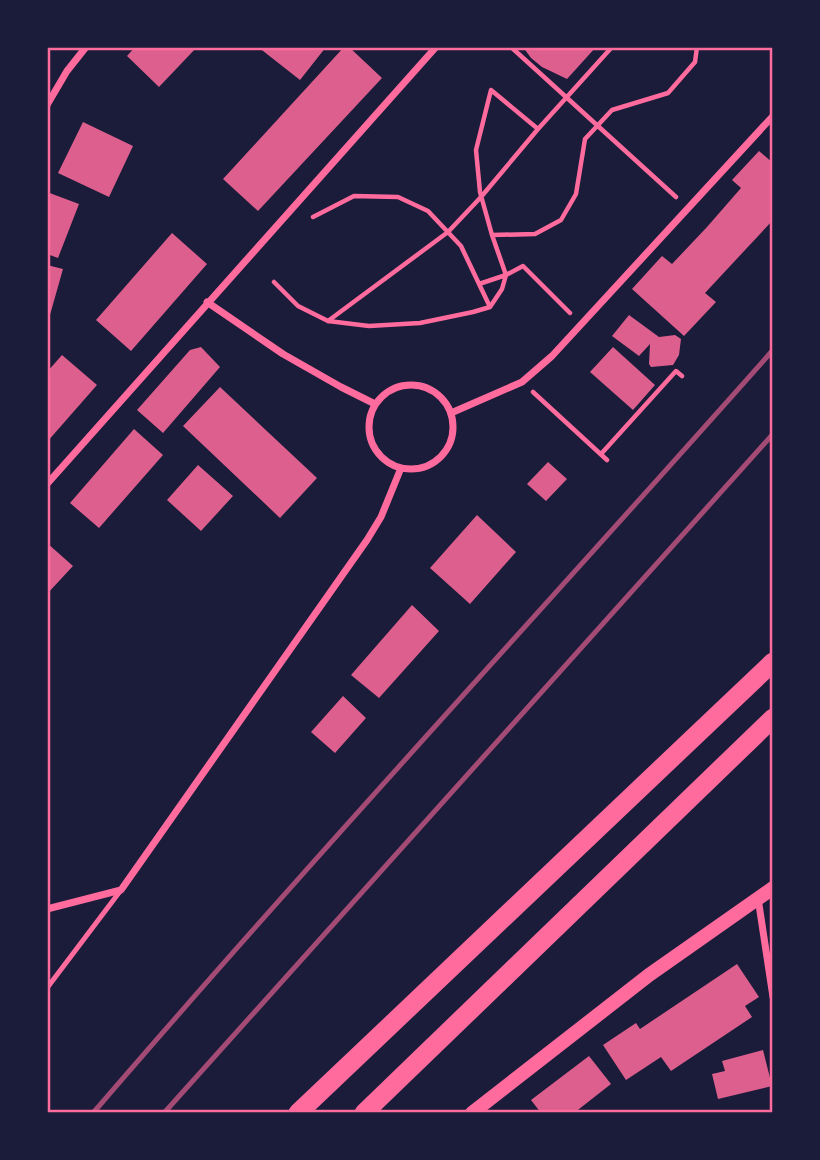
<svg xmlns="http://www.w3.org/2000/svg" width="820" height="1160" viewBox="0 0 820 1160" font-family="'PT Sans Narrow',sans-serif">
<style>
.building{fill:#dd5f8e}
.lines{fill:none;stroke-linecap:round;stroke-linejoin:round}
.path{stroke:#ff6b9d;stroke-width:4.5}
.service{stroke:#ff6b9d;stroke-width:5}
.minor{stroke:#ff6b9d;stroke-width:7}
.secondary{stroke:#ff6b9d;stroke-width:14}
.trunk{stroke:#ff6b9d;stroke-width:19}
.rail{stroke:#a44b75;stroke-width:5}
.neatline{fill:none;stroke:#ff6b9d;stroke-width:2.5}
</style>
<rect width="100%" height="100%" fill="#1b1b3a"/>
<path class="building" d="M135,47H197L159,87L127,56Z
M258,47H326L300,80Z
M344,47H349L382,78L258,211L223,179Z
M523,47H596L567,79L542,67L531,58Z
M83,122L133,146L109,197L58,173Z
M759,151L773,163V220L705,293L716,302L684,336L632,289L662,256L672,264L707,227L741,188L732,180Z
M47,192L79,204L58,258L47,254Z
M172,233L207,264L131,351L96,320Z
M47,265L63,269L48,322H47Z
M629,315L659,337L675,335L681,339L679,355L673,365L651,367L649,364L650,344L639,356L612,336Z
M201,347L220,367L163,433L137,410L190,350Z
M613,347L655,385L633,410L590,372Z
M62,355L97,385L47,442V372Z
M220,387L317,478L280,518L183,426Z
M134,429L163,455L99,528L70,503Z
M548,462L567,479L546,501L527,484Z
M198,465L233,496L201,531L167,500Z
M477,515L516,552L470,604L430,568Z
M47,543L73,566L47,594Z
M412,605L439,631L379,698L351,675Z
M343,696L366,718L335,753L311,732Z
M737,964L759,997L745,1006L752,1017L671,1071L661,1057L626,1080L603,1045L636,1023L640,1029Z
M763,1050L772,1086L718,1099L712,1074L725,1071L722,1061Z
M589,1056L611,1084L574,1113H541L531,1100Z"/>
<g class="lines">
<path class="path" d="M511,47L676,197
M313,217L354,196L398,197L428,211L461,246L490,307
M492,235L535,234L561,220L576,194L585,139L612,110L668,93L695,62L697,47
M274,282L298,306L328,321L369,326L420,323L473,312L490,307L502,289L506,275L492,235L480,192L476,150L491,90L538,129L612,47
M479,284L506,275L523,266L570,313
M328,321L448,232L481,197L538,129
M533,392L607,460
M601,454L676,371L682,376"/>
<path class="service" d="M47,988L121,890"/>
<path class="minor" d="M47,105L67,71L86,47
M207,302L283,354L341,387L375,404
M369 427a42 42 0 1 1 84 0a42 42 0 1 1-84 0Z
M451,413L522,382L552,356L773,116
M47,484L436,47
M758,898L773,997
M47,909L121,890L367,540L381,517L401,468"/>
<path class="secondary" d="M472,1113L649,975L773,888"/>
<path class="trunk" d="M298,1113L773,662
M364,1113L773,718"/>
<path class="rail" d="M93,1113C315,855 547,605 773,350
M164,1113L773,434"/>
</g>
<rect width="820" height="1160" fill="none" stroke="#1b1b3a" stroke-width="98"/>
<rect x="49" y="49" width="722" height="1062" class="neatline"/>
</svg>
